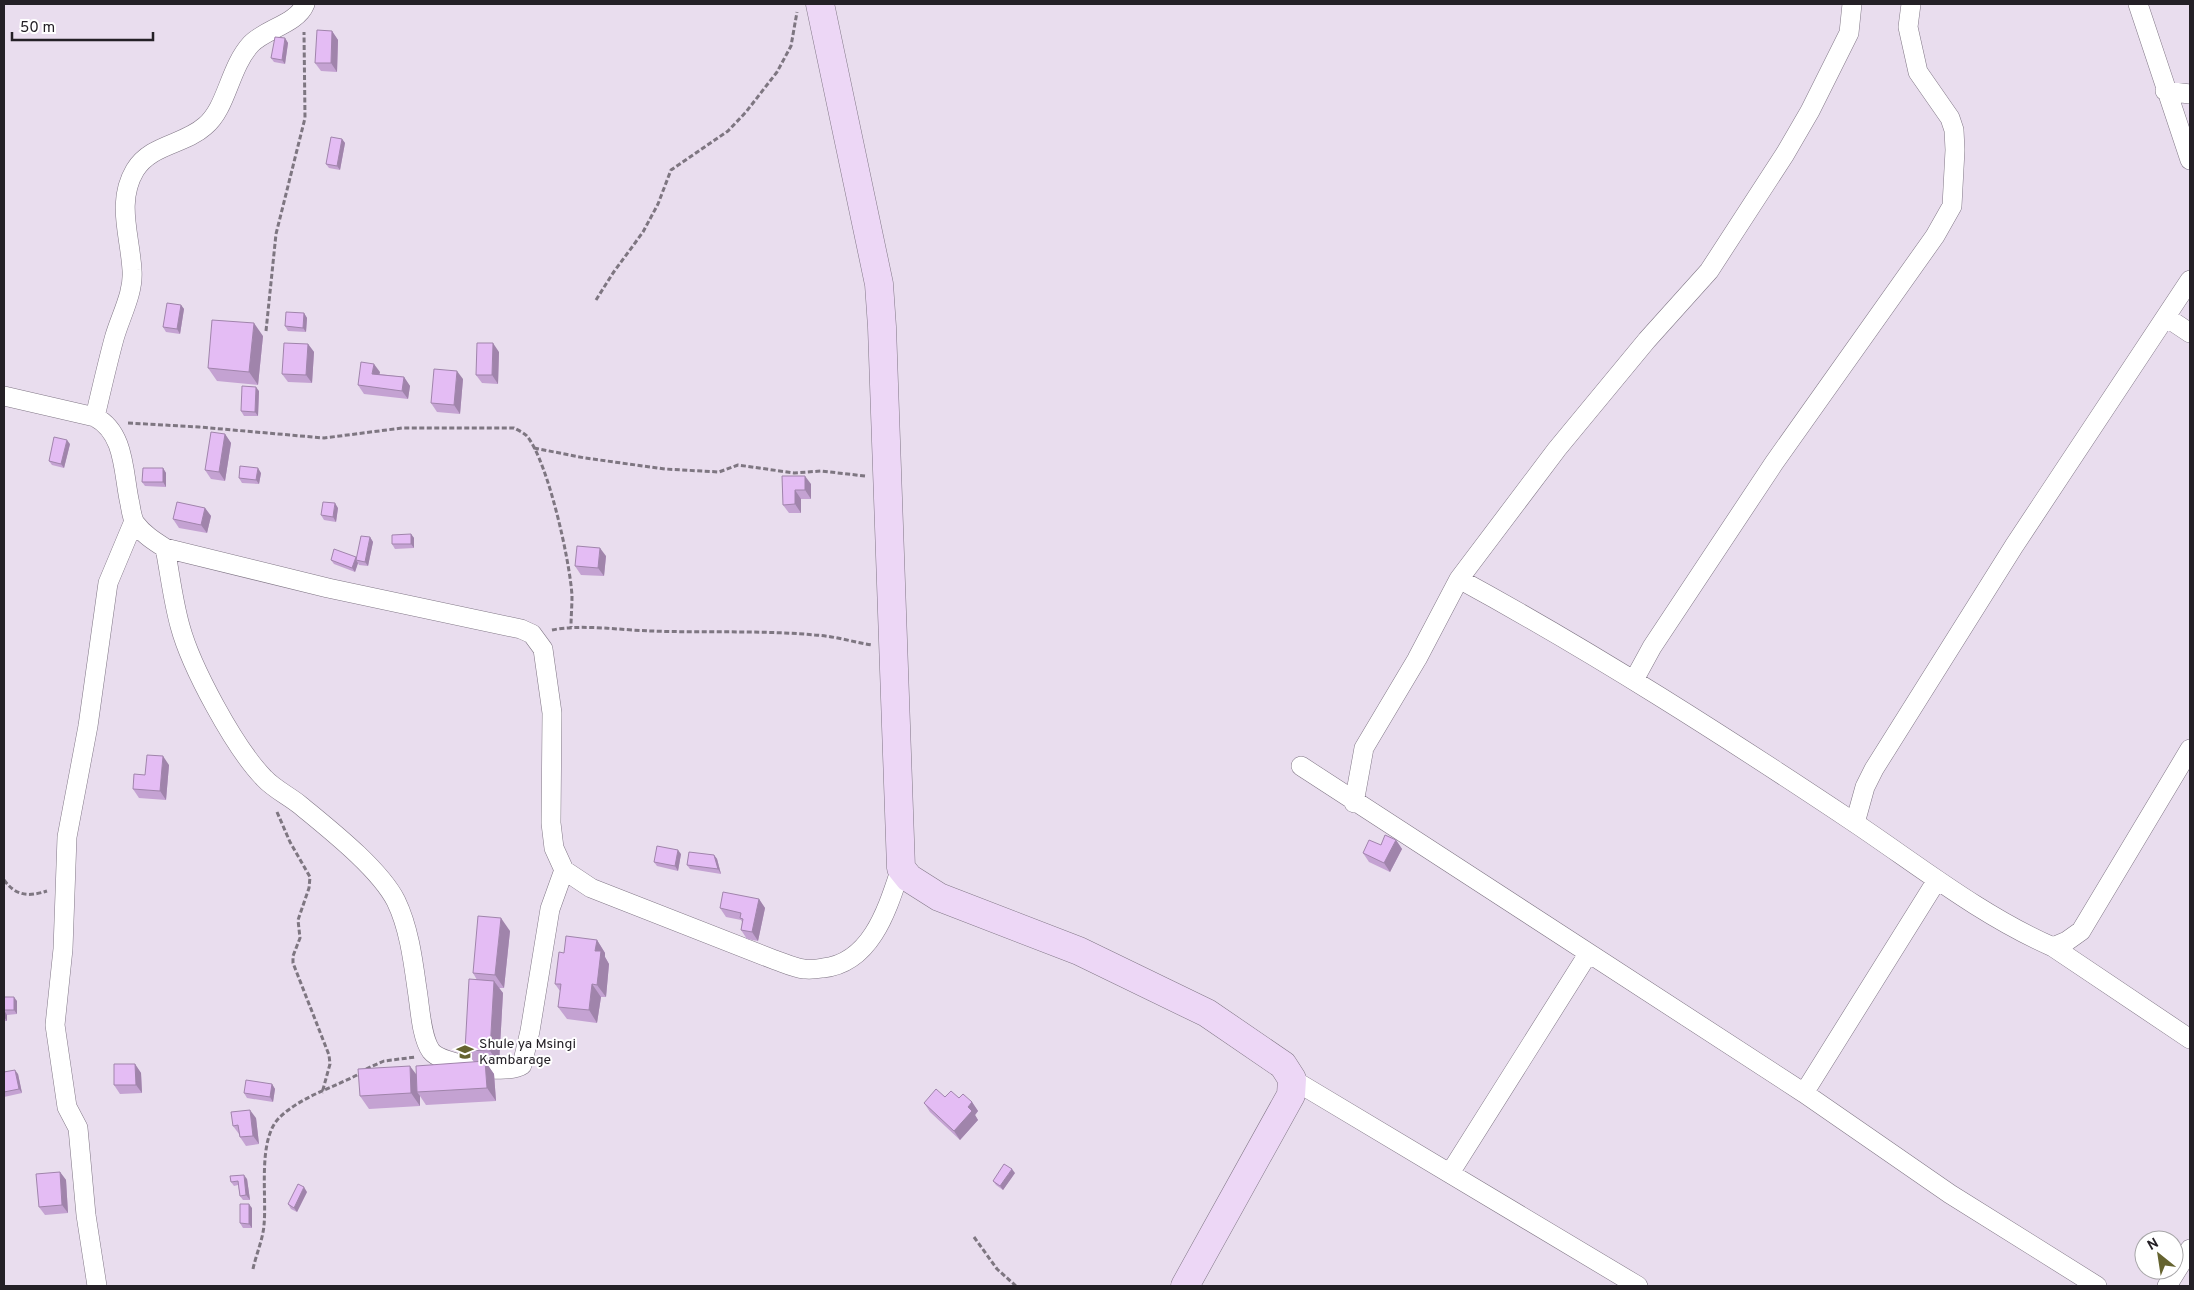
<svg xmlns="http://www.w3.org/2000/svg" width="2194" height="1290" viewBox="0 0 2194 1290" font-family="Overpass,sans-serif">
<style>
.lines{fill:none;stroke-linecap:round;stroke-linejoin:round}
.street-casing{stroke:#817786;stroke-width:20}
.secondary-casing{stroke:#817786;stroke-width:29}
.path{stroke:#7e7681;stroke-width:3;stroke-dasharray:5 2.5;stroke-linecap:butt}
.street{stroke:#fff;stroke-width:19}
.secondary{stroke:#edd7f6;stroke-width:28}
.wall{fill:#c4a2d2}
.shaded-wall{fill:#a084ab}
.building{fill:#e4bcf4;stroke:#a084ab}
.labels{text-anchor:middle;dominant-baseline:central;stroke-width:4;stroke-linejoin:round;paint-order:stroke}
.poi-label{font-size:14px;fill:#242026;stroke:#fff;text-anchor:start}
</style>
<rect width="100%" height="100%" fill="#e9ddee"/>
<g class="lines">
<g class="street-casing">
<path id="street" d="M2138,4L2190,160
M2165,91L2190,94
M2166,317L2190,333
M4,396L95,417C126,433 123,475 130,504C131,510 132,518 135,523C143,534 154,541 165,548L328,588L521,629L532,634L543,649L552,713L551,823L554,848L564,870L591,888L775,960C784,963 794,968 804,969C810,970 817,969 823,968C872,963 888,907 901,868
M95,417C101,391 107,365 114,339C120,317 134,293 132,270C130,235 116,202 135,170C151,144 184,145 205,126C227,108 229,68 251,44C265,29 297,24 305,4
M165,548C170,574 173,601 180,626C191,667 234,747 264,778C274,789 289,796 300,805C329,829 379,868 396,901C409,928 413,960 417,989C420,1006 421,1037 431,1051C442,1065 508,1075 522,1065L530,1031L550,909L564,870
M1459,579C1595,653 1726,737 1855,823C1919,866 1982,916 2053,947L2067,941L2081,931L2190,749
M1634,680L1652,647L1774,463L1935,236L1952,206L1955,150L1954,130L1950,118L1918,72L1908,27L1911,4
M1301,766L1804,1093L1950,1194L2097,1286
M1354,803L1364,748L1417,659L1459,579L1557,449L1647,340L1709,271L1785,154L1810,111L1849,33L1852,4
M1855,823L1865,787L1874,769L2014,546L2190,280
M2053,947L2190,1039
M1292,1079L1638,1286
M1804,1093L1937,880
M1450,1173L1588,954
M97,1286L86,1215L78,1128L67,1107L55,1025L63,949L67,837L88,726L108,583L134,521
M2167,1286L2190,1249"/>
</g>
<g class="secondary-casing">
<path id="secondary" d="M820,4L879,284L882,327L901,868L909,878L939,897L1079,951L1207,1013L1283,1065L1292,1079L1291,1095L1185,1286"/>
</g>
<path class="path" d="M596,300L613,273L643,232L658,204L671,170L728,131L746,112L777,72L791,46L797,12
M266,331L276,234L305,118L304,32
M128,423L199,427L324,438L402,428H514C518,430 524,433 527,436C548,462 570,561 572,596C572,606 571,617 571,627
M534,448L585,458L665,469L719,472L738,465L794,473L821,471L865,476
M552,630C581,624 620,630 651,631C706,633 761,630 815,635C834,636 853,642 872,645
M277,812L290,842L310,877L309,888L298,920L300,938L293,956V963L329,1055L330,1064L322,1093
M4,880C16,896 28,897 47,891
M366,1069L384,1061L416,1057
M974,1237L997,1269L1016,1286
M253,1269C256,1255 263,1239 264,1225C267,1195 257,1139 280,1117C302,1096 335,1087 361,1073"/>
<use href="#street" class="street"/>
<use href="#secondary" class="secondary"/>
</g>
<path class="wall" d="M332,31L338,40L337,72L321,71L315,63Z
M285,38L288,43L285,64L274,62L271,58Z
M342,139L345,143L340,170L329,168L326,164Z
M181,305L184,309L180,334L166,332L163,327Z
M304,313L307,318L306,332L288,331L285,326Z
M263,336L258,385L217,381L208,368Z
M308,344L314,352L312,383L288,382L282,374Z
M499,352L498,384L482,383L476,375Z
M380,372L379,374L404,377L410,386L408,399L364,394L358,385Z
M463,379L460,414L437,412L431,403Z
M259,391L258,416H244L241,411Z
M225,434L231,443L225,481L211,479L205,470Z
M70,444L64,468L52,465L49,461Z
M163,468L166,473V487L145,486L142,482Z
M261,473L259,484L242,483L239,478Z
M782,476L811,484V499H801V513H789L783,505Z
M205,508L211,516L207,533L179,528L173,519Z
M338,508L336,522L324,520L321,515Z
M411,534L414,538V548L395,549L392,544Z
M370,537L373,542L368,566L359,565L358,563L355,572L334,564L331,560L356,558Z
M606,556L604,576L581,575L575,566Z
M169,765L166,800L139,798L133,789L145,775Z
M1396,840L1402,849L1390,872L1369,862L1363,853L1381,845Z
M681,854L678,871L657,866L654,862Z
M714,855L717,859L721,874L690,869L687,865Z
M759,899L765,908L758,941L747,939L741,930L742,922L741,920L726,917L720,908Z
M510,931L504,988H499L503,993L499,1064L486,1063L494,1074L496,1101L426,1105L420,1096V1106L369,1109L360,1096L416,1075L474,1062L465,1050L477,980L473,973Z
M597,940L605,953V957L609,964L606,997H601L597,1023L567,1019L558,1007L560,991L555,984Z
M4,997L17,1001V1014L7,1015V1021H4Z
M135,1064L141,1073L142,1093L120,1094L114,1085Z
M4,1072L18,1074L22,1093L4,1097Z
M272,1084L275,1089L273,1102L247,1098L244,1093Z
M945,1097L959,1098L972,1102L978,1111L975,1115L978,1120L960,1140L930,1112L924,1103Z
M256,1118L259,1144L246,1146L240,1137L239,1134L233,1126Z
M60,1172L66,1180L68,1213L45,1215L39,1207Z
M1015,1173L1003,1190L996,1185L993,1181Z
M247,1179L250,1200H243L240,1196L238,1185L234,1186L231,1182Z
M307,1192L297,1212L291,1209L288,1204Z
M252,1208V1228H243L240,1223Z"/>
<path class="shaded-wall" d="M332,31L338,40L337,72L331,63Z
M285,38L288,43L285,64L282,60Z
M342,139L345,143L340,170L337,166Z
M181,305L184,309L180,334L177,329Z
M304,313L307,318L306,332L303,328Z
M254,323L263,336L258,385L249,372Z
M493,343L499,352L498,384L492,375Z
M308,344L314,352L312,383L306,375Z
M374,364L380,372L378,382L372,374Z
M457,371L463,379L460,414L454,405Z
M404,377L410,386L408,399L402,391Z
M256,387L259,391L258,416L255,412Z
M225,434L231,443L225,481L219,472Z
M67,440L70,444L64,468L61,464Z
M163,468L166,473V487L163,482Z
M258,468L261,473L259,484L256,480Z
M805,476L811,484V499L805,490Z
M795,490L801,499V513L795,504Z
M335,503L338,508L336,522L333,517Z
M205,508L211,516L207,533L201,525Z
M411,534L414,538V548L411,544Z
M370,537L373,542L368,566L365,562Z
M600,548L606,556L604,576L598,568Z
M356,557L359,561L356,560L358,563L355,572L352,568Z
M163,756L169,765L166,800L160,791Z
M1396,840L1402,849L1390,872L1384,863Z
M678,850L681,854L678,871L675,866Z
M714,855L717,859L721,874L718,869Z
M759,899L765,908L758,941L752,932Z
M501,918L510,931L504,988L495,975Z
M597,940L605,953V957L609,964L606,997L597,985L595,951Z
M494,981L503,993L499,1064L490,1051Z
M592,984L601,997L597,1023L589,1010Z
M14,997L17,1001V1014L14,1010Z
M4,1010L7,1015V1021L4,1017Z
M485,1061L494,1074L496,1101L487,1088Z
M135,1064L141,1073L142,1093L136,1085Z
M410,1066L419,1078L417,1092L420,1096V1106L411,1093Z
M15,1070L18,1074L22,1093L19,1089Z
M272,1084L275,1089L273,1102L270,1097Z
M972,1102L978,1111L975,1115L978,1120L960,1140L954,1131L968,1107Z
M250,1110L256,1118L259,1144L253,1136Z
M1012,1169L1015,1173L1003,1190L1000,1186Z
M60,1172L66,1180L68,1213L62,1205Z
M244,1175L247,1179L250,1200L246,1195Z
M304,1187L307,1192L297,1212L294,1208Z
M249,1204L252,1208V1228L249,1224Z"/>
<path class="building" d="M317,30L332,31L331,63H315Z
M275,37L285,38L282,60L271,58Z
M331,137L342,139L337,166L326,164Z
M167,303L181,305L177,329L163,327Z
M286,312L304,313L303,328L285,326Z
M212,320L254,323L249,372L208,368Z
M284,343L308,344L306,375L282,374Z
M477,343H493L492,375H476Z
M361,362L374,364L372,374L404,377L402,391L358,385Z
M434,369L457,371L454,405L431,403Z
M242,386L256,387L255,412L241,411Z
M211,432L225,434L219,472L205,470Z
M54,437L67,440L61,464L49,461Z
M240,466L258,468L256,480L239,478Z
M143,468H163V482H142Z
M782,476H805V490H795V504L783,505Z
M177,502L205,508L201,525L173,519Z
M323,502L335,503L333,517L321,515Z
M411,534V544H392V535Z
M361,536L370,537L365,562L356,560Z
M577,546L600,548L598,568L575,566Z
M334,549L356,557L352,568L331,560Z
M147,755L163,756L160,791L133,789L134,774L145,775Z
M1385,835L1396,840L1384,863L1363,853L1369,840L1381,845Z
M657,846L678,850L675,866L654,862Z
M689,852L714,855L718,869L687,865Z
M723,892L759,899L752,932L741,930L743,919L740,918L741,913L720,908Z
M478,916L501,918L495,975L473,973Z
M566,936L597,940L595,951H601L597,985L592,984L589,1010L558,1007L561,984H555L559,952L564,953Z
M469,979L494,981L490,1051L465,1050Z
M4,997H14V1010H4V1012Z
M485,1061L487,1088L417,1092L416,1066Z
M114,1064H135L136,1085H114Z
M410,1066L411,1093L360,1096L358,1069Z
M15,1070L19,1089L4,1092V1072Z
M246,1080L272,1084L270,1097L244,1093Z
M936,1089L945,1097L951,1091L959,1098L963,1094L972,1102L968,1107L972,1111L954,1131L924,1103Z
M250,1110L253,1136L240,1137L238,1125L233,1126L231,1112Z
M1004,1164L1012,1169L1000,1186L993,1181Z
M60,1172L62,1205L39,1207L36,1174Z
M244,1175L246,1195L240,1196L238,1181L231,1182L230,1176Z
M298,1184L304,1187L294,1208L288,1204Z
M240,1204H249V1224L240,1223Z"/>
<defs>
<g id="school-bare" transform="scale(1.35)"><path d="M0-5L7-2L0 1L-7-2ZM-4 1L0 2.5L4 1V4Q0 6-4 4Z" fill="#65632f" stroke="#fff" stroke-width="2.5" paint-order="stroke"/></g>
</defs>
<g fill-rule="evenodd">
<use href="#school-bare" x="465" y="1052"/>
</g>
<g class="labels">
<g class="poi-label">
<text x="479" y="1044">Shule ya Msingi<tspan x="479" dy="16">Kambarage</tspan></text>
</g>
</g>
<rect width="2194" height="1290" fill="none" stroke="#242026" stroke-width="10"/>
<g transform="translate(2159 1255) rotate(330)"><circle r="24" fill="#ffffff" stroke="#a7a6a8"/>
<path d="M0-4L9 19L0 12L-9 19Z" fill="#65632f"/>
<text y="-8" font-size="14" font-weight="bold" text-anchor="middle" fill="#242026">N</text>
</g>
<path d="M12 32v8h141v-8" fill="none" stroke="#242026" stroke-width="2.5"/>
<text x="20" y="32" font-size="15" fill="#242026" stroke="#ffffff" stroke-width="4" paint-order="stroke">50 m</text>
</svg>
